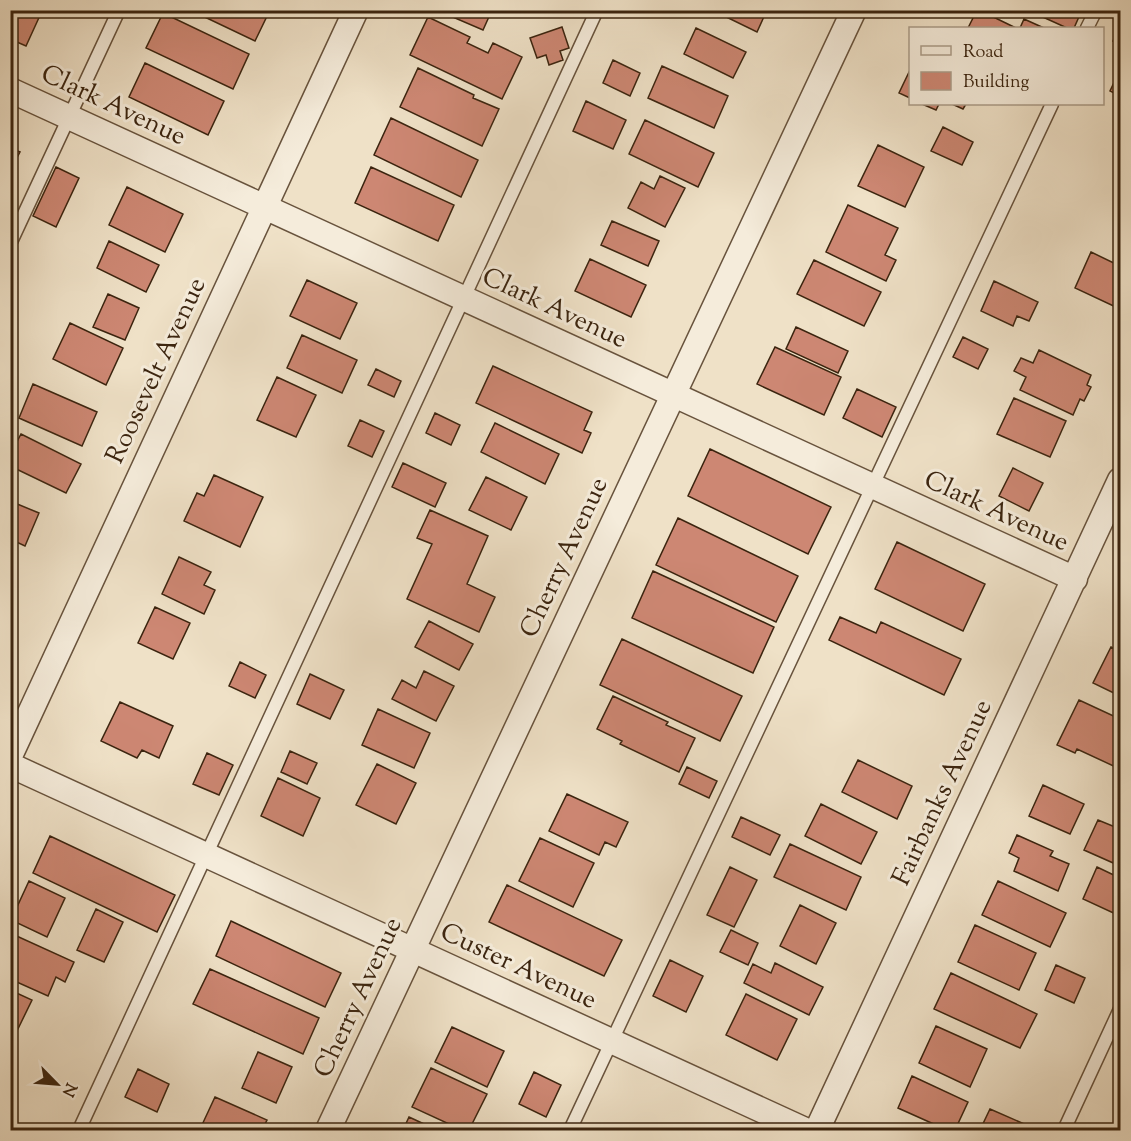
<svg xmlns="http://www.w3.org/2000/svg" width="1131" height="1141" viewBox="0 0 1131 1141" font-family="'Sorts Mill Goudy',serif">
<style>
.building{fill:#cd8773;stroke:#3b240f;stroke-width:1.5}
.lines{fill:none;stroke-linecap:round;stroke-linejoin:round}
.lane-casing{stroke:#68533d;stroke-width:15}
.street-casing{stroke:#68533d;stroke-width:27}
.lane{stroke:#f5ecdb;stroke-width:12}
.street{stroke:#f5ecdb;stroke-width:24}
.labels{text-anchor:middle;dominant-baseline:central;stroke-width:6;stroke-linejoin:round;paint-order:stroke}
.street-label{font-size:26px;fill:#3b240f;stroke:#f5ecdb}
</style>
<rect width="100%" height="100%" fill="#efe1c7"/>
<filter id="stains"><feTurbulence type="fractalNoise" baseFrequency=".00333" numOctaves="4"/><feColorMatrix values="0 0 0 0 .2 0 0 0 0 .09 0 0 0 0 .02 0 0 0 .5 -.17"/></filter>
<radialGradient id="worn" r=".72"><stop offset=".6" stop-color="#630" stop-opacity="0"/><stop offset="1" stop-color="#630" stop-opacity=".3"/></radialGradient>
<path class="building" d="M10,10L42,11L26,46L10,39Z
M190,10H270L255,41Z
M441,10H492L483,30L441,12Z
M712,10H767L757,32Z
M977,10H979L1016,28H968Z
M1035,10H1082L1074,28H1067L1034,13Z
M163,13L249,54L233,89L146,48Z
M428,17L470,37L467,43L488,53L493,43L522,57L502,99L410,55Z
M1024,19L1044,28H1020Z
M1120,25V44L1113,41Z
M562,27L569,48L560,51L563,60L549,65L546,55L537,58L530,38Z
M696,28L746,52L733,78L684,54Z
M613,60L640,73L630,96L603,83Z
M145,63L224,101L208,135L129,97Z
M662,66L728,96L714,128L648,98Z
M418,68L474,95L473,98L499,109L482,146L400,107Z
M910,70V98L899,93Z
M1120,70V96L1110,91Z
M586,101L626,120L613,149L573,131Z
M922,104H939L936,110Z
M952,104H966L963,109Z
M391,118L478,160L461,197L374,155Z
M645,120L714,153L698,187L629,154Z
M943,127L973,142L962,165L931,151Z
M878,145L924,167L905,207L858,186Z
M10,148L20,152L10,171Z
M56,167L79,178L56,227L33,216Z
M371,167L454,205L438,241L355,203Z
M660,176L685,188L665,227L628,208L641,182L654,189Z
M127,187L183,214L165,252L109,225Z
M848,205L898,228L885,255L896,260L886,281L826,252Z
M612,221L659,241L648,266L601,245Z
M109,241L159,265L146,292L97,268Z
M1091,252L1120,266V309L1075,288Z
M590,259L646,285L631,317L575,291Z
M814,260L881,292L864,326L797,294Z
M307,280L357,303L340,339L290,316Z
M994,281L1038,302L1029,321L1017,316L1013,326L981,311Z
M108,294L139,308L125,340L93,327Z
M70,323L123,348L106,385L53,359Z
M796,327L848,351L838,373L786,349Z
M302,335L357,360L342,393L287,368Z
M963,337L988,349L978,369L953,357Z
M775,347L841,377L824,415L757,384Z
M1039,350L1091,375L1087,385L1091,387L1084,401L1080,399L1073,415L1020,390L1026,377L1014,371L1021,358L1033,363Z
M493,366L592,412L584,430L591,433L582,453L476,403Z
M376,369L401,381L394,397L368,385Z
M277,377L316,395L296,437L257,420Z
M33,384L97,412L82,446L19,418Z
M857,389L896,407L882,437L843,418Z
M1014,398L1066,421L1050,457L997,434Z
M435,413L460,425L451,445L426,433Z
M360,420L384,431L372,457L348,446Z
M495,423L559,454L545,484L481,452Z
M21,434L81,464L66,493L10,466V455Z
M710,449L831,507L808,554L688,496Z
M403,463L446,483L435,507L392,487Z
M1013,468L1043,483L1029,511L999,496Z
M214,475L263,497L240,547L184,521L197,493L204,496Z
M486,477L527,497L511,530L469,510Z
M10,501L39,513L25,546L10,539Z
M430,510L488,536L467,584L495,597L479,632L407,599L432,544L417,538Z
M678,518L798,576L776,622L656,565Z
M897,542L985,584L963,631L875,589Z
M179,557L211,572L204,585L215,590L204,614L162,594Z
M10,558L16,560L10,571Z
M653,571L774,627L753,673L632,618Z
M155,607L190,623L173,659L138,643Z
M840,617L876,633L881,622L961,659L944,695L829,640Z
M429,621L473,644L459,670L415,647Z
M622,639L742,696L720,741L600,685Z
M1111,647L1120,651V696L1093,683Z
M240,662L266,675L255,698L229,686Z
M424,671L454,686L436,721L392,699L402,680L416,688Z
M310,674L344,690L330,719L297,704Z
M613,696L668,722L666,725L695,738L679,772L620,744L622,741L597,729Z
M1079,700L1120,719V769L1077,749L1075,753L1057,745Z
M120,702L173,726L159,758L142,750L137,758L101,741Z
M378,709L430,733L414,768L362,745Z
M290,751L317,763L307,784L281,772Z
M207,753L233,765L219,795L193,784Z
M858,760L912,786L897,819L842,792Z
M377,764L416,783L396,824L356,805Z
M687,767L717,781L709,798L679,784Z
M278,778L320,798L303,836L261,816Z
M1043,785L1084,804L1070,834L1029,816Z
M567,794L628,822L616,847L605,842L599,855L549,831Z
M821,804L877,832L861,864L805,836Z
M741,817L780,835L770,855L732,837Z
M1098,820L1120,829V866L1084,850Z
M1017,835L1053,851L1050,856L1069,864L1058,891L1014,871L1019,858L1009,853Z
M50,836L175,895L157,932L33,873Z
M540,838L594,863L573,907L519,881Z
M790,844L861,877L846,910L774,877Z
M730,867L757,880L734,927L707,915Z
M1097,867L1120,878V916L1083,899Z
M29,881L65,898L47,937L11,920Z
M998,881L1066,913L1050,947L982,915Z
M507,885L622,940L604,976L489,922Z
M800,905L836,923L816,964L780,946Z
M96,909L123,922L104,962L77,950Z
M231,921L341,973L325,1007L216,956Z
M975,925L1036,953L1019,990L958,962Z
M731,930L758,943L748,965L720,952Z
M10,933L74,962L65,982L56,977L48,996L10,979Z
M670,960L703,976L686,1012L653,996Z
M775,963L823,987L809,1015L744,983L753,964L771,973Z
M1056,965L1085,978L1074,1003L1045,990Z
M210,969L319,1018L303,1054L193,1004Z
M951,973L1037,1014L1020,1048L934,1009Z
M10,990L32,1000L15,1035L10,1032Z
M746,994L797,1019L777,1060L726,1035Z
M936,1026L987,1049L970,1087L919,1063Z
M452,1027L504,1051L487,1087L435,1062Z
M258,1052L292,1067L276,1103L242,1088Z
M431,1068L487,1094L469,1130H462L412,1107Z
M138,1069L169,1084L157,1112L125,1097Z
M534,1072L561,1085L546,1117L519,1104Z
M912,1076L968,1102L955,1130H947L898,1108Z
M215,1097L267,1120L262,1130H208L201,1127Z
M990,1109L1029,1126L1027,1130H980Z
M409,1117L437,1130H403Z"/>
<g class="lines">
<g class="lane-casing">
<path id="lane" d="M1087,28L1096,10
M10,244L119,10
M79,1130L597,10
M570,1130L1052,104
M1064,1130L1120,1009"/>
</g>
<g class="street-casing">
<path id="street" d="M10,90L1075,579
M10,756L356,10
M10,765L805,1130
M328,1130L854,10
M817,1130L1120,480"/>
</g>
<use href="#lane" class="lane"/>
<use href="#street" class="street"/>
</g>
<g class="labels">
<g class="street-label">
<text transform="translate(113 106) rotate(25)">Clark Avenue</text>
<text transform="translate(554 309) rotate(25)">Clark Avenue</text>
<text transform="translate(157 371) rotate(-65)">Roosevelt Avenue</text>
<text transform="translate(996 512) rotate(25)">Clark Avenue</text>
<text transform="translate(565 558) rotate(-65)">Cherry Avenue</text>
<text transform="translate(943 793) rotate(-65)">Fairbanks Avenue</text>
<text transform="translate(518 967) rotate(25)">Custer Avenue</text>
<text transform="translate(359 998) rotate(-65)">Cherry Avenue</text>
</g>
</g>
<rect width="1131" height="1141" fill="none" stroke="#efe1c7" stroke-width="36"/>
<rect x="12" y="12" width="1107" height="1117" fill="none" stroke="#3b240f" stroke-width="3"/>
<rect x="18" y="18" width="1095" height="1105" fill="none" stroke="#3b240f" stroke-width="1.5"/>
<rect x="909" y="27" width="195" height="78" fill="#f5ecdb" stroke="#ab9c89" stroke-width="1.5"/>
<rect x="921" y="46" width="30" height="9" fill="#f5ecdb" stroke="#ab9c89" stroke-width="1.5"/>
<text x="963" y="57" font-size="18" fill="#3b240f">Road</text>
<rect x="921" y="72" width="30" height="18" fill="#cd8773" stroke="#ab9c89" stroke-width="1.5"/>
<text x="963" y="87" font-size="18" fill="#3b240f">Building</text>
<g transform="translate(57 1084) rotate(115)" stroke="#f5ecdb" stroke-width="4.5" paint-order="stroke">
<path d="M0-4.5L10 22L0 15L-10 22Z" fill="#3b240f"/>
<text y="-9" font-size="16" font-weight="bold" text-anchor="middle" fill="#3b240f">N</text>
</g>
<rect width="100%" height="100%" filter="url(#stains)"/>
<rect width="100%" height="100%" fill="url(#worn)"/>
</svg>
